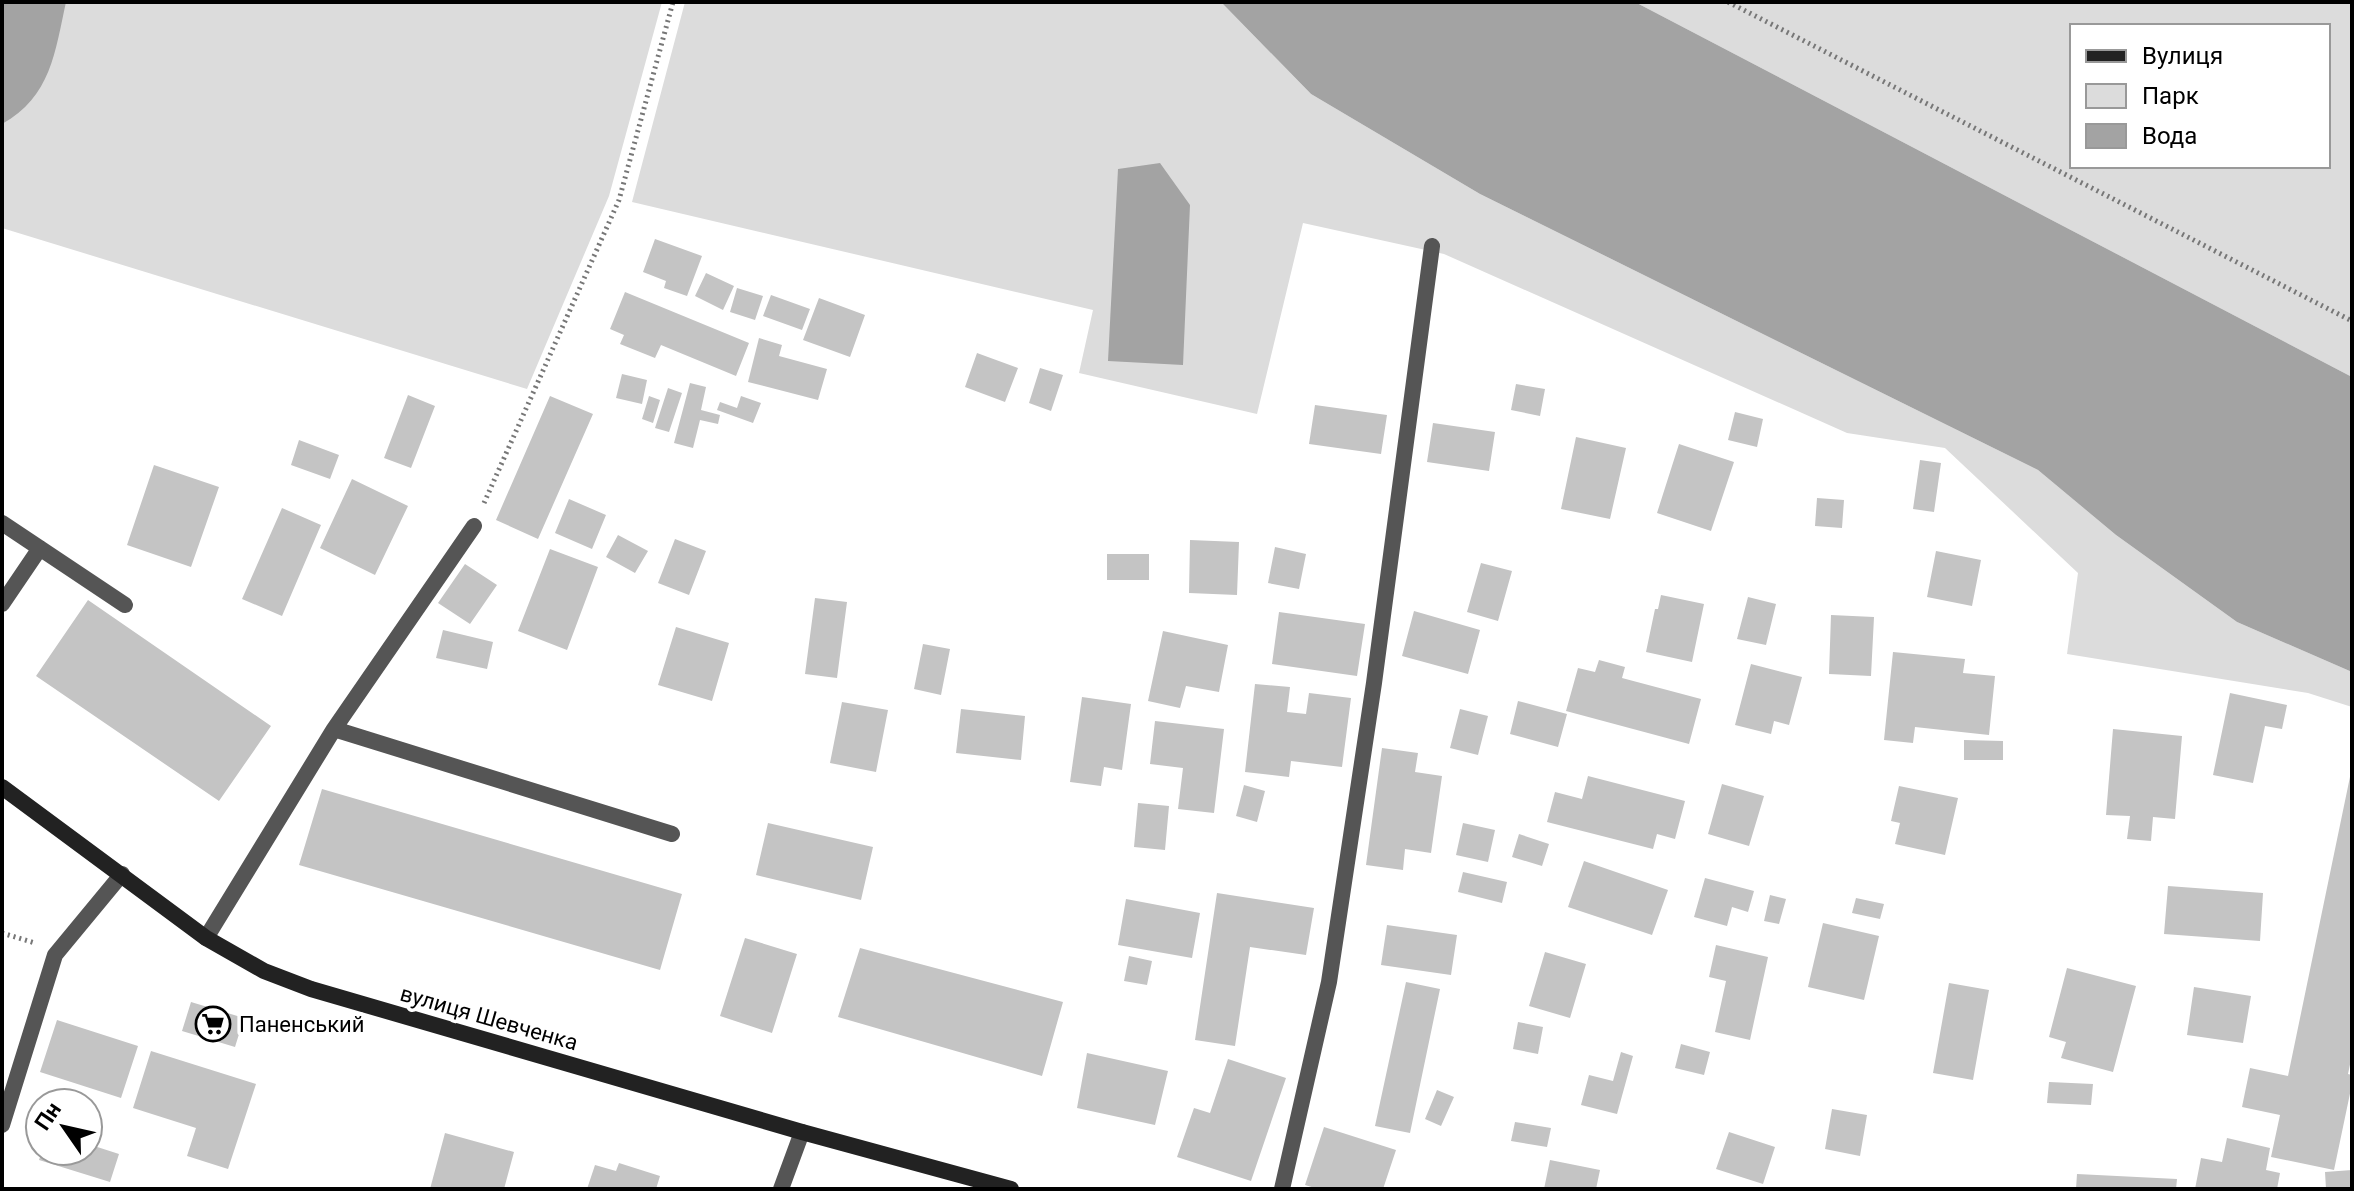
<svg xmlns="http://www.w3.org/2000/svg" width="2354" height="1191" viewBox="0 0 2354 1191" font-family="Roboto,sans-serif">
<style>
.green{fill:#dcdcdc;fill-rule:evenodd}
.water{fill:#a3a3a3}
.building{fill:#c4c4c4}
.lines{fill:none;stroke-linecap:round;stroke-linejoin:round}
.path{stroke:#777;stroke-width:5;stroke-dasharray:2 4;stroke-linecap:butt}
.service{stroke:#555;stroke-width:16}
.minor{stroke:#555;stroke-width:16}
.secondary{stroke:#222;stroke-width:16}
.labels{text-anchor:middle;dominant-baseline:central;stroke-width:7;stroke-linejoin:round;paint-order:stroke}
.street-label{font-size:22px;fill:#000;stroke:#fff}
.poi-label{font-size:22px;fill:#000;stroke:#fff;text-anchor:start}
</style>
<rect width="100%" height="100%" fill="#fff"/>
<path class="green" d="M2,2H662L609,196L527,389L2,228Z
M685,2H1221L1311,94L1480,194L2038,470L2116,535L2237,622L2352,672V707L2308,693L2067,654L2078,573L1945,448L1847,433L1444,254L1303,223L1257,414L1079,373L1093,310L632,202Z
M1635,2H2352V377ZM2072,26H2328V166H2072Z"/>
<path class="water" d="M2,2H66C55,52 51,97 2,124Z
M1221,2H1635L2352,377V672L2237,622L2116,535L2038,470L1480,194L1311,94Z
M1160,163L1190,205L1183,365L1108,361L1118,169Z"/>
<path class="building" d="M655,239L702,256L687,296L664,288L666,281L643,272Z
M706,273L734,286L723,310L695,296Z
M737,288L763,296L755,320L730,312Z
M625,292L749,343L736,376L661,345L655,358L620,344L624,335L610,329Z
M771,295L810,309L802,330L763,316Z
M819,298L865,315L850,357L803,340Z
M759,338L782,345L779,356L827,369L818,400L748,382Z
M977,353L1018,368L1005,402L965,387Z
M1040,368L1063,375L1051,411L1029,403Z
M622,374L647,380L642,404L616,398Z
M690,383L706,387L701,410L720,415L718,424L700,420L693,448L674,443Z
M1516,384L1545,389L1540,416L1511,410Z
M668,388L682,393L669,432L655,428Z
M408,395L435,406L411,468L384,458Z
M550,396L593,414L538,539L496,520Z
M649,396L660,400L653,423L642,419Z
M741,396L761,403L753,423L717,410L720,402L737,408Z
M1315,405L1387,415L1381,454L1309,444Z
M1735,412L1763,419L1757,447L1728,440Z
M1433,423L1495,432L1489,471L1427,462Z
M1576,437L1626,448L1610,519L1561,509Z
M299,440L339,455L330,479L291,465Z
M1679,444L1734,462L1711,531L1657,513Z
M1920,460L1941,463L1934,512L1913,509Z
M154,465L219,487L191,567L127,545Z
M352,479L408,506L375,575L320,548Z
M1817,498L1844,500L1842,528L1815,526Z
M569,499L606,515L592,549L555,533Z
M282,508L321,525L282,616L242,599Z
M618,535L648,551L635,573L606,557Z
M675,539L706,551L689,595L658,583Z
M1190,540L1239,542L1237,595L1189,593Z
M1275,547L1306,554L1299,589L1268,583Z
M550,549L598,567L567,650L518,631Z
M1936,551L1981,560L1972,606L1927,597Z
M1107,554H1149V580H1107Z
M1481,563L1512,571L1498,621L1467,612Z
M465,564L497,585L470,624L438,603Z
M1661,595L1704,604L1692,662L1646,652L1655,609H1658Z
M1748,597L1776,604L1766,645L1737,639Z
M815,598L847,602L837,678L805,674Z
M88,600L271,726L219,801L36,676Z
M1414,611L1480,630L1468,674L1402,656Z
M1279,612L1365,624L1357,676L1272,664Z
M1831,615L1874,617L1871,676L1829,674Z
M676,627L729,643L712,701L658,685Z
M443,630L493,642L487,669L436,658Z
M1163,631L1228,645L1219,692L1186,686L1180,708L1148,701Z
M923,644L950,649L941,695L914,689Z
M1893,652L1965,659L1963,673L1995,676L1989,735L1915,727L1913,743L1884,740Z
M1599,660L1625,667L1622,678L1701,699L1689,744L1566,711L1578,668L1595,672Z
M1751,664L1802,677L1789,725L1774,721L1771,734L1735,725Z
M1255,684L1290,687L1287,712L1306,714L1309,693L1351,698L1342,767L1291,761L1289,777L1245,772Z
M2230,693L2287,705L2282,729L2265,726L2253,783L2213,775Z
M1082,697L1131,704L1122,770L1104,767L1101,786L1070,782Z
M1518,701L1567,714L1558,747L1510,734Z
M842,702L888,710L876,772L830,763Z
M961,709L1025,716L1021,760L956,753Z
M1460,709L1488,716L1478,755L1450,748Z
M1155,721L1224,729L1214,813L1178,809L1183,768L1150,764Z
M2113,729L2182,736L2175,819L2153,817L2151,841L2127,839L2130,816L2106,815Z
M1964,740L2003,741V760H1964Z
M1382,748L1418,753L1415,772L1442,776L1431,853L1405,849L1403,870L1366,865Z
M2351,772L2352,1055L2348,1074L2352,1075V1084L2334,1170L2271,1157L2280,1115L2242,1107L2250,1068L2288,1076Z
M1588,776L1685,801L1675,839L1657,834L1653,849L1547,822L1555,792L1582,799Z
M1722,784L1764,796L1749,846L1708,834Z
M1244,785L1265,791L1257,822L1236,816Z
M1899,786L1958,798L1945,855L1895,844L1900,823L1891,821Z
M322,789L682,894L660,970L299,865Z
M1138,803L1169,806L1165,850L1134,847Z
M768,823L873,847L861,900L756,875Z
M1463,823L1495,830L1488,862L1456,855Z
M1519,834L1549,844L1542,866L1512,857Z
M1584,861L1668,890L1652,935L1568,907Z
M1463,872L1507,882L1502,903L1458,892Z
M1705,878L1754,891L1748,912L1732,907L1727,926L1694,917Z
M2168,886L2263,893L2260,941L2164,934Z
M1217,893L1314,908L1306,955L1250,947L1235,1046L1195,1040Z
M1770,895L1786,899L1779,924L1764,921Z
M1856,898L1884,904L1880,919L1852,913Z
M1126,899L1200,913L1192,958L1118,945Z
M1823,923L1879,936L1864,1000L1808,987Z
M1387,925L1457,935L1451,975L1381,965Z
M745,938L797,954L772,1033L720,1016Z
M1716,945L1768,957L1750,1040L1715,1032L1726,981L1709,977Z
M860,948L1063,1002L1042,1076L838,1017Z
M1545,952L1586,964L1570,1018L1529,1006Z
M1129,956L1152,961L1147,985L1124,981Z
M2067,968L2136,986L2113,1072L2061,1058L2066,1042L2049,1037Z
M1406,982L1440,989L1410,1133L1375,1126Z
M1949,983L1989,990L1973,1080L1933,1073Z
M2194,987L2251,996L2243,1043L2187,1035Z
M191,1002L244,1018L235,1047L182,1031Z
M57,1020L138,1046L121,1098L40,1072Z
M1518,1022L1543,1027L1538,1054L1513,1049Z
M1681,1044L1710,1052L1704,1075L1675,1068Z
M151,1051L256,1084L228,1169L187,1156L196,1128L133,1108Z
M1621,1052L1633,1056L1617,1114L1581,1105L1589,1075L1613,1081Z
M1087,1053L1168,1071L1155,1125L1077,1108Z
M1228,1059L1286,1078L1251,1181L1177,1157L1194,1108L1210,1113Z
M2049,1082L2093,1084L2091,1105L2047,1103Z
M1437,1090L1454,1097L1441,1126L1425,1119Z
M1832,1109L1867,1115L1860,1156L1825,1149Z
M1515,1122L1551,1128L1547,1147L1511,1141Z
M1324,1127L1396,1150L1383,1189H1318L1305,1185Z
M1729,1132L1775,1147L1763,1184L1716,1169Z
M445,1133L514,1152L504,1189H430Z
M2227,1138L2270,1148L2266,1170L2280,1173L2277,1189H2195L2201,1158L2222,1162Z
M88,1144L119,1154L110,1182L39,1160L42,1151H88Z
M1550,1160L1600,1170L1596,1189H1544Z
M619,1163L660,1176L656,1189H587L595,1165L616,1171Z
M2352,1170V1189H2326L2325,1172Z
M2077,1174L2177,1179L2176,1189H2076Z"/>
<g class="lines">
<path class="path" d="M1728,2L2352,321
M484,503L619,200L673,2
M2,933L35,943"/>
<path class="service" d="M2,523L125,605
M2,604L40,548
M334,729L672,834
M206,938L334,729L474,526
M2,1125L55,955L122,874"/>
<path class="minor" d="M781,1189L802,1132
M1282,1189L1329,982L1374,683L1432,246"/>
<path class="secondary" d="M2,787L206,938L264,971L311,989L802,1132L1011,1189"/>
</g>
<defs>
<g id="supermarket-ring" transform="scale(1.8)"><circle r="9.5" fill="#fff" stroke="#000" stroke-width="1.5"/><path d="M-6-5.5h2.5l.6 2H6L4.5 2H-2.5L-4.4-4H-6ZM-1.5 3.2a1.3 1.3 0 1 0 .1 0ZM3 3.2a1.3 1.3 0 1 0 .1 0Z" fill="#000"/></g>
</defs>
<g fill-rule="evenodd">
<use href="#supermarket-ring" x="213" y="1024"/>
</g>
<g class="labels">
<g class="street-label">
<text transform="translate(489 1018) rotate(16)">вулиця Шевченка</text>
</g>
<g class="poi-label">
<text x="239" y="1024">Паненський</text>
</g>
</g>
<rect width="2354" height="1191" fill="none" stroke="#000000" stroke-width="8"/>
<rect x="2070" y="24" width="260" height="144" fill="#ffffff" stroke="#999999" stroke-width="2"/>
<rect x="2086" y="50" width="40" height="12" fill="#222222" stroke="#999999" stroke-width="2"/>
<text x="2142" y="64" font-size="24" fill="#000000">Вулиця</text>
<rect x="2086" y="84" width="40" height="24" fill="#dcdcdc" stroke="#999999" stroke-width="2"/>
<text x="2142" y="104" font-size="24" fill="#000000">Парк</text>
<rect x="2086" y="124" width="40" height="24" fill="#a3a3a3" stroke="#999999" stroke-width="2"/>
<text x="2142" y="144" font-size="24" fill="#000000">Вода</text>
<g transform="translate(64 1127) rotate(304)"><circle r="38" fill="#ffffff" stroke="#999999" stroke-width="2"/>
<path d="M0-6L14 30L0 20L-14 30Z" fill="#000000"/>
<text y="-12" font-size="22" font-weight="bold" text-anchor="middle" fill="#000000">Пн</text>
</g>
</svg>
